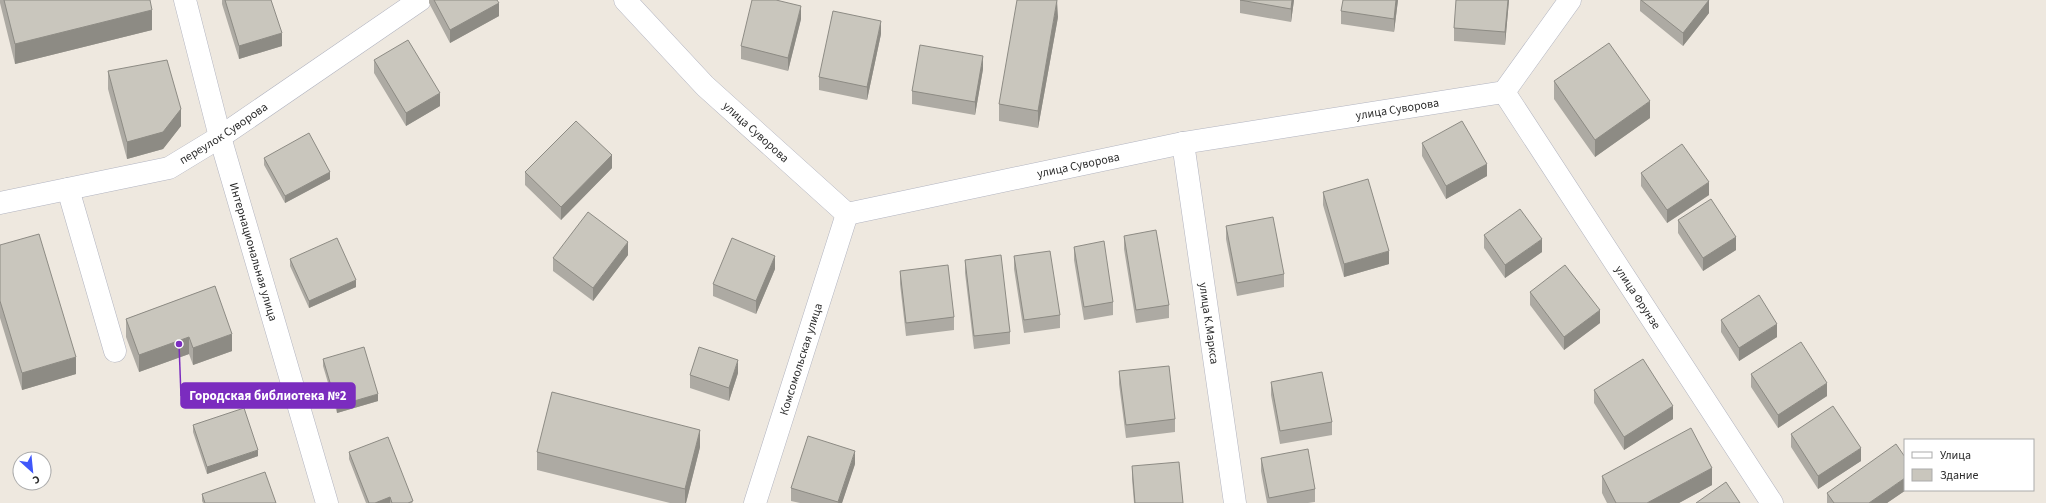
<svg xmlns="http://www.w3.org/2000/svg" width="2046" height="503" viewBox="0 0 2046 503" font-family="'Source Sans 3',sans-serif">
<style>
.lines{fill:none;stroke-linecap:round;stroke-linejoin:round}
.minor-casing{stroke:#b2b4c0;stroke-width:23}
.minor{stroke:#fff;stroke-width:22}
.wall{fill:#adaaa3}
.shaded-wall{fill:#8d8b84}
.building{fill:#c9c6bd;stroke:#8d8b84}
.labels{text-anchor:middle;dominant-baseline:central;stroke-width:3;stroke-linejoin:round;paint-order:stroke}
.street-label{font-size:12px;fill:#2c2c2c;stroke:#fff}
.leader{fill:none;stroke:#7b2cbf;stroke-width:1.5}
.callout-dot{fill:#7b2cbf;stroke:#fff;stroke-width:1.5}
.callout{fill:#7b2cbf;stroke:#7b2cbf;stroke-width:1.5}
.callout-label{font-size:13px;text-anchor:middle;font-weight:bold;fill:#fff}
</style>
<rect width="100%" height="100%" fill="#eee8df"/>
<g class="lines">
<g class="minor-casing">
<g id="minor">
<path id="s1" d="M185,0L220,137L327,503"/>
<path id="s2" d="M625,0L705,86L847,214L1183,143L1504,92L1570,0"/>
<path id="s3" d="M1504,92L1772,503"/>
<path id="s4" d="M1183,143L1235,503"/>
<path d="M68,189L115,351"/>
<path id="s5" d="M0,203L169,168L220,137L420,0"/>
<path id="s6" d="M755,503L847,214"/>
</g>
</g>
<use href="#minor" class="minor"/>
</g>
<path class="wall" d="M0,0H150L152,30L15,64L0,3Z
M222,0H271L282,46L239,59L222,4Z
M429,0H497L499,16L450,43L429,3Z
M1240,0H1294L1291,22L1240,13Z
M1398,0L1394,32L1341,24V11Z
M1509,0L1505,45L1454,41V28Z
M1640,0H1709V13L1683,46L1640,11Z
M1058,17L1038,128L999,121V104Z
M801,19L788,71L741,59V46Z
M881,34L867,100L819,90V77Z
M374,60L440,106L406,126L374,73Z
M983,69L975,115L912,104V91Z
M108,71L181,126L163,149L127,159L108,89Z
M1554,81L1650,118L1595,157L1554,99Z
M1422,143L1487,176L1446,199L1422,156Z
M264,158L330,179L285,203L264,165Z
M612,168L561,220L525,185V172Z
M1641,173L1709,195L1667,223L1641,186Z
M1323,192L1389,264L1344,277L1323,205Z
M1678,220L1736,250L1703,271L1678,233Z
M1226,226L1284,274V287L1237,296L1226,239Z
M1484,235L1542,252L1505,278L1484,248Z
M1124,236L1169,305V318L1136,323L1124,249Z
M0,245L76,374L22,390L0,318Z
M1074,247L1113,302V315L1084,320L1074,260Z
M628,255L593,301L553,271V258Z
M1014,256L1060,315V328L1024,333L1014,269Z
M290,259L356,287L309,308L290,266Z
M965,260L1010,332V344L974,349L965,273Z
M775,269L756,314L713,296V284Z
M900,271L954,317V330L906,336L900,284Z
M215,286L232,351L193,365L189,354L139,372L126,337V319Z
M1530,292L1600,323L1564,350L1530,305Z
M1721,320L1777,337L1739,361L1721,332Z
M323,359L378,401L337,413L323,366Z
M1119,371L1175,419V432L1126,438L1119,384Z
M738,373L729,401L690,388V375Z
M1751,374L1827,396L1778,428L1751,387Z
M1271,382L1332,422V435L1280,444L1271,395Z
M1594,390L1673,419L1624,450L1594,403Z
M193,425L258,456L207,474L193,432Z
M1791,434L1861,461L1818,489L1791,447Z
M700,447L686,503H670L537,470V452Z
M349,452L413,503H366L349,459Z
M1261,458L1315,489V502L1308,503H1267L1261,471Z
M855,464L842,503H800L791,501V488Z
M1132,466L1183,503H1134L1132,479Z
M1602,476L1712,485L1679,503H1607L1602,493Z
M1906,490L1887,503H1827V493Z
M202,494L276,503H203L202,501Z"/>
<path class="shaded-wall" d="M1057,0L1058,17L1038,128V111Z
M1292,0H1294L1291,22V9Z
M1396,0H1398L1394,32V19Z
M1508,0H1509L1505,45V32Z
M1709,0V13L1683,46V33Z
M499,3V16L450,43V30Z
M801,6V19L788,71V58Z
M152,10V30L15,64V44Z
M881,21V34L867,100V87Z
M282,33V46L239,59V46Z
M983,56V69L975,115V102Z
M440,93V106L406,126V113Z
M1650,101V118L1595,157V140Z
M181,109V126L163,149L127,159V142Z
M612,155V168L561,220V207Z
M1487,164V176L1446,199V186Z
M330,172V179L285,203V196Z
M1709,182V195L1667,223V210Z
M1736,237V250L1703,271V258Z
M1542,239V252L1505,278V265Z
M628,242V255L593,301V288Z
M1389,251V264L1344,277V264Z
M775,256V269L756,314V301Z
M356,280V287L309,308V301Z
M1600,310V323L1564,350V337Z
M1777,324V337L1739,361V348Z
M232,334V351L193,365V348Z
M189,337V354L139,372V355Z
M76,357V374L22,390V373Z
M738,360V373L729,401V388Z
M1827,383V396L1778,428V415Z
M378,394V401L337,413V406Z
M1673,406V419L1624,450V437Z
M700,430V447L686,503H685V489Z
M1861,448V461L1818,489V476Z
M258,450V456L207,474V467Z
M855,451V464L842,503H838Z
M1712,468V485L1679,503H1647Z
M1905,478V490H1906L1887,503H1869Z
M390,497V503H375Z"/>
<path class="building" d="M4,0H150L152,10L15,44Z
M225,0H271L282,33L239,46Z
M434,0H497L499,3L450,30Z
M752,0H776L801,6L788,58L741,46Z
M1017,0H1057L1038,111L999,104Z
M1240,0H1292L1291,9Z
M1343,0H1396L1394,19L1341,11Z
M1456,0H1508L1505,32L1454,28Z
M1641,0H1709L1683,33Z
M833,11L881,21L867,87L819,77Z
M408,40L440,93L406,113L374,60Z
M1609,43L1650,101L1595,140L1554,81Z
M920,45L983,56L975,102L912,91Z
M167,60L181,109L163,132L127,142L108,71Z
M576,121L612,155L561,207L525,172Z
M1462,121L1487,164L1446,186L1422,143Z
M309,133L330,172L285,196L264,158Z
M1682,144L1709,182L1667,210L1641,173Z
M1368,179L1389,251L1344,264L1323,192Z
M1711,199L1736,237L1703,258L1678,220Z
M1520,209L1542,239L1505,265L1484,235Z
M588,212L628,242L593,288L553,258Z
M1273,217L1284,274L1237,283L1226,226Z
M1156,230L1169,305L1136,310L1124,236Z
M39,234L76,357L22,373L0,301V245Z
M337,238L356,280L309,301L290,259Z
M732,238L775,256L756,301L713,284Z
M1104,241L1113,302L1084,307L1074,247Z
M1050,251L1060,315L1024,320L1014,256Z
M1001,255L1010,332L974,336L965,260Z
M948,265L954,317L906,323L900,271Z
M1565,265L1600,310L1564,337L1530,292Z
M215,286L232,334L193,348L189,337L139,355L126,319Z
M1759,295L1777,324L1739,348L1721,320Z
M1801,342L1827,383L1778,415L1751,374Z
M364,347L378,394L337,406L323,359Z
M699,347L738,360L729,388L690,375Z
M1643,359L1673,406L1624,437L1594,390Z
M1169,366L1175,419L1126,425L1119,371Z
M1322,372L1332,422L1280,431L1271,382Z
M552,392L700,430L685,489L537,452Z
M1833,406L1861,448L1818,476L1791,434Z
M244,408L258,450L207,467L193,425Z
M1691,428L1712,468L1647,503H1616L1602,476Z
M808,436L855,451L838,502L791,488Z
M388,437L413,501L408,503H392L390,497L375,503H369L349,452Z
M1896,444L1905,457V478L1869,503H1834L1827,493Z
M1308,449L1315,489L1269,498L1261,458Z
M1179,462L1183,503H1135L1132,466Z
M265,472L276,503H205L202,494Z
M1726,482L1740,503H1696Z"/>
<g class="labels">
<g class="street-label">
<text stroke="none"><textPath href="#s2" startOffset="869">улица Суворова</textPath></text>
<text stroke="none"><textPath href="#s2" startOffset="186">улица Суворова</textPath></text>
<text stroke="none"><textPath href="#s5" startOffset="237">переулок Суворова</textPath></text>
<text stroke="none"><textPath href="#s2" startOffset="545">улица Суворова</textPath></text>
<text stroke="none"><textPath href="#s1" startOffset="261">Интернациональная улица</textPath></text>
<text stroke="none"><textPath href="#s3" startOffset="245">улица Фрунзе</textPath></text>
<text stroke="none"><textPath href="#s4" startOffset="182">улица К.Маркса</textPath></text>
<text stroke="none"><textPath href="#s6" startOffset="151">Комсомольская улица</textPath></text>
</g>
</g>
<path class="leader" d="M179 344L181 396"/>
<circle class="callout-dot" cx="179" cy="344" r="4"/>
<rect class="callout" x="181" y="383" width="174" height="25" rx="4"/>
<g class="callout-label">
<text x="268" y="400">Городская библиотека №2</text>
</g>
<rect x="1904" y="439" width="130" height="52" fill="#ffffff" stroke="#ababab"/>
<rect x="1912" y="452" width="20" height="6" fill="#ffffff" stroke="#ababab"/>
<text x="1940" y="459" font-size="12" fill="#2c2c2c">Улица</text>
<rect x="1912" y="469" width="20" height="12" fill="#c9c6bd" stroke="#ababab"/>
<text x="1940" y="479" font-size="12" fill="#2c2c2c">Здание</text>
<g transform="translate(32 471) rotate(153)"><circle r="19" fill="#ffffff" stroke="#ababab"/>
<path d="M0-3L7 15L0 10L-7 15Z" fill="#4057fa"/>
<text y="-6" font-size="11" font-weight="bold" text-anchor="middle" fill="#2c2c2c">С</text>
</g>
</svg>
